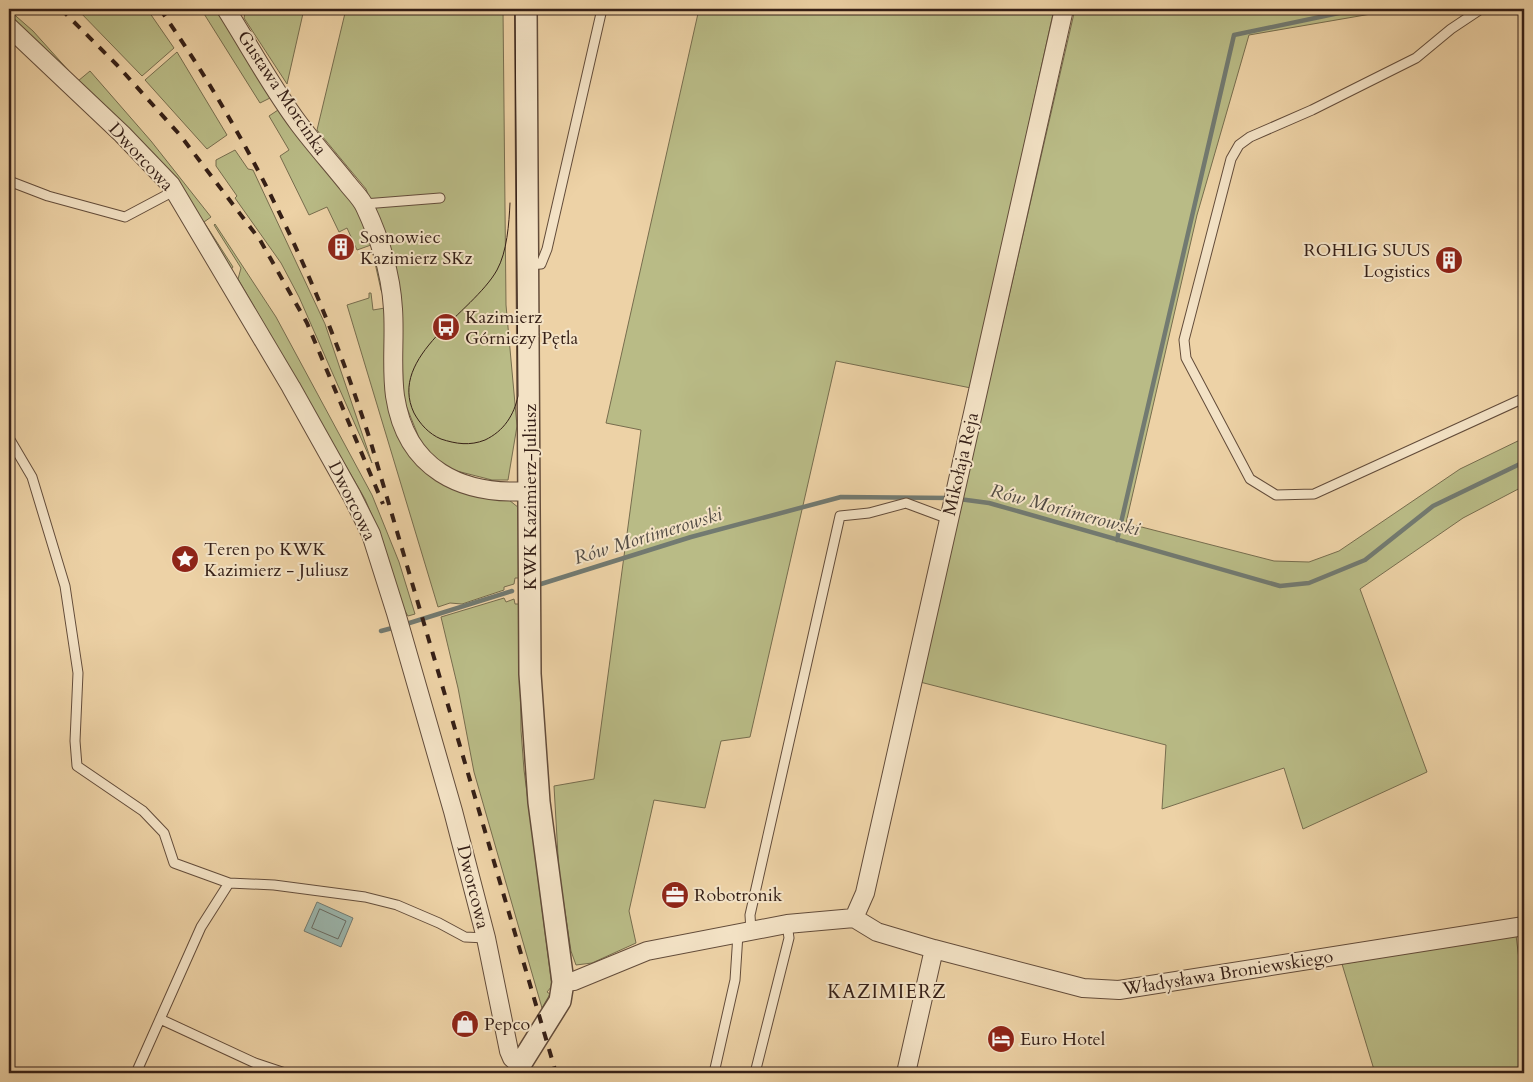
<svg xmlns="http://www.w3.org/2000/svg" width="1533" height="1082" viewBox="0 0 1533 1082" font-family="Cardo,serif">
<style>
.green{fill:#b9bb86;stroke:#776d4e}
.water{fill:#9ab6ae;stroke:#727a71}
.lines{fill:none;stroke-linecap:round;stroke-linejoin:round}
.shore{stroke:#686a62;stroke-width:1}
.stream{stroke:#727a71;stroke-width:4.5}
.service-casing{stroke:#634c3a;stroke-width:11}
.minor-casing{stroke:#634c3a;stroke-width:20}
.tertiary-casing{stroke:#634c3a;stroke-width:24}
.service{stroke:#f3e2c5;stroke-width:9}
.minor{stroke:#f3e2c5;stroke-width:18}
.tertiary{stroke:#f3e2c5;stroke-width:21}
.tram{stroke:#351f16;stroke-width:1}
.rail{stroke:#351f16;stroke-width:4;stroke-dasharray:9 9;stroke-linecap:butt}
.labels{text-anchor:middle;dominant-baseline:central;stroke-width:4;stroke-linejoin:round;paint-order:stroke}
.street-label{font-size:18px;fill:#351f16;stroke:#f3e2c5}
.poi-label{font-size:18px;fill:#351f16;stroke:#f3e2c5;text-anchor:start}
.water-label{font-size:19px;font-style:italic;fill:#534c44;stroke:#f3e2c5}
.neighbourhood-label{font-size:19px;letter-spacing:1px;fill:#351f16;stroke:#f3e2c5}
</style>
<rect width="100%" height="100%" fill="#edd2a6"/>
<filter id="stains"><feTurbulence type="fractalNoise" baseFrequency=".004" numOctaves="4"/><feColorMatrix values="0 0 0 0 .2 0 0 0 0 .09 0 0 0 0 .02 0 0 0 .5 -.17"/></filter>
<radialGradient id="worn" r=".72"><stop offset=".6" stop-color="#630" stop-opacity="0"/><stop offset="1" stop-color="#630" stop-opacity=".3"/></radialGradient>
<path class="green" d="M77,9H147L174,48L142,76Z
M201,9H217L274,96L260,103Z
M246,9H304L287,84L244,18Z
M346,9H503L506,305L517,426L508,480H492L449,469L424,450L403,398L402,330L396,267L366,189L317,130Z
M699,9H1054L971,388L836,361L750,737L721,741L705,808L654,800L629,911L636,943L592,963L576,965L571,951L559,873L554,786L594,779L641,430L606,423Z
M1075,9H1400L1249,35L1197,215L1126,523L1274,561L1309,562L1339,551L1460,469L1524,438V486L1463,518L1360,589L1427,772L1303,829L1284,768L1162,809L1166,745L920,682Z
M9,10L33,31L78,81L90,71L151,141L211,217L204,222L233,267L229,272L199,219L9,19Z
M177,52L227,135L207,149L145,80Z
M281,108L350,195L375,247L385,298L381,290L371,245L357,250L347,228L339,232L327,207L309,215L280,156L289,150L269,116Z
M235,150L248,169L253,170L325,324L372,463L299,297L281,263L235,198L237,196L216,166V160Z
M215,224L276,317L372,495L399,562L415,614L408,616L402,606L376,525L365,499L238,279L241,268L214,225Z
M369,293H371L373,310L385,308L407,449L500,498L509,500L519,508L520,578H515L514,584L504,587V590L462,604L450,603L438,607L347,305L369,298Z
M504,598L506,602L514,599L515,604H520L521,730L524,770L552,986L547,992L550,994L542,1008L474,772L458,688L441,617Z
M1516,935L1524,1001V1073H1375L1342,964Z"/>
<path class="water" d="M317,902L353,918L341,947L304,931Z"/>
<g class="lines">
<path class="shore" d="M320,909L346,921L338,939L312,928Z"/>
<path class="stream" d="M959,499L989,503L1280,586L1309,583L1365,560L1433,506L1524,462
M1117,540L1234,35L1358,9
M541,584L691,537L841,497L951,498
M403,625L512,591
M381,631L396,627"/>
<g class="service-casing">
<path id="service" d="M1481,9L1451,29L1416,58L1312,110L1250,137L1239,145L1231,159L1184,340L1186,358L1250,479L1276,495L1314,494L1524,398
M9,181L48,196L125,217L174,191
M364,204L440,198
M528,265L541,264L547,249L602,9
M9,438L32,477L65,586L78,673L75,741L77,766L143,811L164,833L174,863L229,883
M751,931L750,915L840,516L869,513L906,503L949,519
M160,1019L255,1063L285,1073
M136,1073L201,927L229,883L274,885L365,897L397,905L439,923L465,937L486,938
M714,1073L735,980L738,934
M755,1073L789,938L787,924"/>
</g>
<g class="minor-casing">
<path id="minor" d="M226,9C250,47 272,88 299,124C314,144 331,163 347,183C353,191 361,198 365,207C380,239 391,274 393,309C395,338 391,367 395,396C406,469 461,496 530,491
M9,27L122,134L171,185L291,387L352,496L371,534L396,613L453,811L486,938L509,1051L512,1058L520,1065
M854,918L865,893L1064,9
M563,982L574,981L647,951L787,924L854,918L877,932L934,949L1083,988L1119,990L1524,926
M906,1073L934,949"/>
</g>
<g class="tertiary-casing">
<path id="tertiary" d="M520,1073V1065L560,1001L563,982L539,802L530,674L526,9"/>
</g>
<use href="#service" class="service"/>
<use href="#minor" class="minor"/>
<use href="#tertiary" class="tertiary"/>
<path class="tram" d="M510,203C509,224 507,252 497,270C473,313 387,356 414,413C420,424 429,434 441,439C456,444 470,446 485,440C504,431 514,415 518,396L515,9"/>
<path class="rail" d="M61,9L117,65L180,135L260,240L307,323L383,504
M160,9C253,142 322,289 371,443L556,1073"/>
</g>
<defs>
<g id="building-disc" transform="scale(1.4375)"><circle r="9.5" fill="#8f2418" stroke="#f3e2c5"/><path d="M-4-6H4V6H1V3H-1V6H-4ZM-2.5-4.3h1.7v1.8h-1.7ZM.8-4.3h1.7v1.8H.8ZM-2.5-1h1.7V.8h-1.7ZM.8-1h1.7V.8H.8Z" fill="#fff"/></g>
<g id="bus-disc" transform="scale(1.4375)"><circle r="9.5" fill="#8f2418" stroke="#f3e2c5"/><path d="M-5-6H5V4H4V6H2V4H-2V6H-4V4H-5ZM-3.5-4V0h7V-4ZM-3.5 1.2v1.5H-2V1.2ZM2 1.2v1.5H3.5V1.2Z" fill="#fff"/></g>
<g id="sight-disc" transform="scale(1.4375)"><circle r="9.5" fill="#8f2418" stroke="#f3e2c5"/><path d="M0-6L1.8-2.2L6-1.7L2.9 1.2L3.7 5.4L0 3.3L-3.7 5.4L-2.9 1.2L-6-1.7L-1.8-2.2Z" fill="#fff"/></g>
<g id="office-disc" transform="scale(1.4375)"><circle r="9.5" fill="#8f2418" stroke="#f3e2c5"/><path d="M-6-3h4V-5.5h4V-3h4V5H-6ZM-1-4.5V-3h2v-1.5ZM-6 0V1H6V0Z" fill="#fff"/></g>
<g id="shop-disc" transform="scale(1.4375)"><circle r="9.5" fill="#8f2418" stroke="#f3e2c5"/><path d="M-5-2.5h2.3a2.7 3.5 0 0 1 5.4 0H5L5.5 6h-11ZM-1.5-2.5h3a1.5 2.3 0 0 0-3 0Z" fill="#fff"/></g>
<g id="hotel-disc" transform="scale(1.4375)"><circle r="9.5" fill="#8f2418" stroke="#f3e2c5"/><path d="M-6-4.5h1.5V1H6V5H4.5V3h-9V5H-6ZM-4 0a1.8 1.8 0 1 1 3.6 0ZM.5 0V-2.5h3Q6-2.5 6 0Z" fill="#fff"/></g>
</defs>
<g fill-rule="evenodd">
<use href="#building-disc" x="341" y="247"/>
<use href="#building-disc" x="1449" y="260"/>
<use href="#bus-disc" x="446" y="327"/>
<use href="#sight-disc" x="185" y="559"/>
<use href="#office-disc" x="675" y="895"/>
<use href="#shop-disc" x="465" y="1024"/>
<use href="#hotel-disc" x="1001" y="1039"/>
</g>
<g class="labels">
<g class="street-label">
<text transform="translate(282 93) rotate(56)">Gustawa Morcinka</text>
<text transform="translate(141 157) rotate(47)">Dworcowa</text>
<text transform="translate(961 464) rotate(-77)">Mikołaja Reja</text>
<text transform="translate(530 497) rotate(-90)">KWK Kazimierz-Juliusz</text>
<text transform="translate(352 501) rotate(64)">Dworcowa</text>
<text transform="translate(473 887) rotate(76)">Dworcowa</text>
<text transform="translate(1228 973) rotate(-9)">Władysława Broniewskiego</text>
</g>
<g class="poi-label">
<text x="360" y="237">Sosnowiec<tspan x="360" dy="21">Kazimierz SKz</tspan></text>
<text x="1430" y="250" text-anchor="end">ROHLIG SUUS<tspan x="1430" dy="21">Logistics</tspan></text>
<text x="465" y="317">Kazimierz<tspan x="465" dy="21">Górniczy Pętla</tspan></text>
<text x="204" y="549">Teren po KWK<tspan x="204" dy="21">Kazimierz - Juliusz</tspan></text>
<text x="694" y="895">Robotronik</text>
<text x="484" y="1024">Pepco</text>
<text x="1020" y="1039">Euro Hotel</text>
</g>
<g class="water-label">
<text transform="translate(1065 510) rotate(15)">Rów Mortimerowski</text>
<text transform="translate(648 536) rotate(-17)">Rów Mortimerowski</text>
</g>
<g class="neighbourhood-label">
<text x="887" y="992">KAZIMIERZ</text>
</g>
</g>
<rect width="1533" height="1082" fill="none" stroke="#edd2a6" stroke-width="30"/>
<rect x="10" y="10" width="1513" height="1062" fill="none" stroke="#351f16" stroke-width="2.5"/>
<rect x="15" y="15" width="1503" height="1052" fill="none" stroke="#351f16"/>
<rect width="100%" height="100%" filter="url(#stains)"/>
<rect width="100%" height="100%" fill="url(#worn)"/>
</svg>
